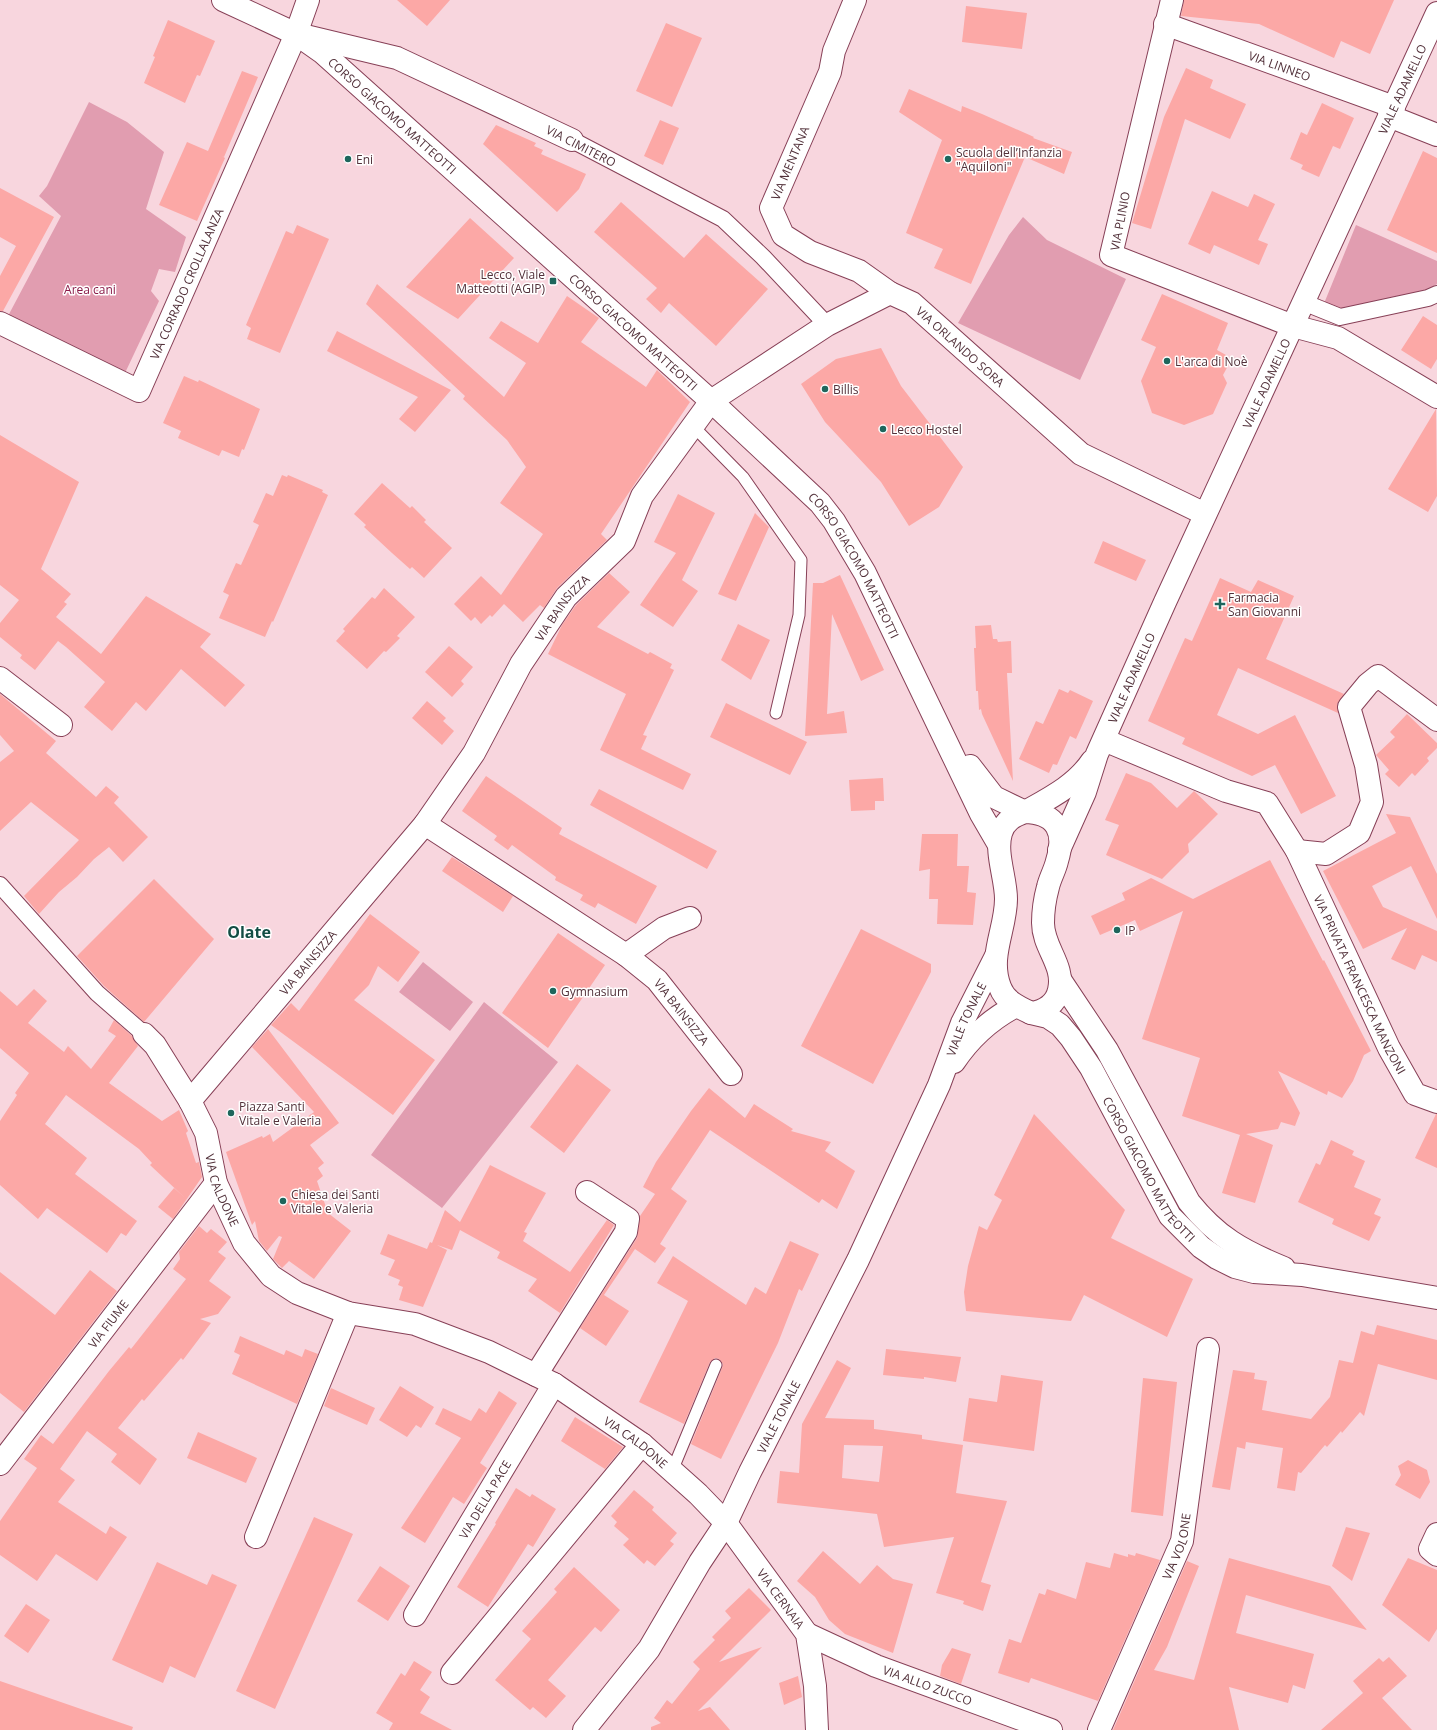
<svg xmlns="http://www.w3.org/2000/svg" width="1437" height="1730" viewBox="0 0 1437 1730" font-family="'Open Sans',sans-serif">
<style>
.green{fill:#e19db0}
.building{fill:#fca8a6;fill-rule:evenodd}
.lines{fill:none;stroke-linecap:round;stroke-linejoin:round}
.service-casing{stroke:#874057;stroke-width:13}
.pedestrian-casing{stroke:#874057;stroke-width:18}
.minor-casing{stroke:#874057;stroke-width:24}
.tertiary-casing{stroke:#874057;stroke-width:24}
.secondary-casing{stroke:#874057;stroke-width:24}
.service{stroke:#fff;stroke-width:11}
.pedestrian{stroke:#fff;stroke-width:16}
.minor{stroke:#fff;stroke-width:22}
.tertiary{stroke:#fff;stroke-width:22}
.secondary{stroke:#fff;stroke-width:22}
.poi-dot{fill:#1e665c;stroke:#fff;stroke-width:1.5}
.labels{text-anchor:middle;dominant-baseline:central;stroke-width:3;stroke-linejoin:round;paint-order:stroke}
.street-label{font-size:12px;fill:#52313a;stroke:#fff}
.poi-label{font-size:12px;fill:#52313a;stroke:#fff;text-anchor:start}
.park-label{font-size:12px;fill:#881947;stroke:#fff}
.district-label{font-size:16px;font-weight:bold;fill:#134d44;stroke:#fff}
</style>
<rect width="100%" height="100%" fill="#f8d6de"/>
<path class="green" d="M89,102L127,122L164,152L146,209L186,237L175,272L159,269L151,291L159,301L125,373L8,316L61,216L39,196L47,186Z
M1023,217L1047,240L1126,279L1080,380L958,323L1009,235Z
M1356,225L1437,261V284L1424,292L1338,312L1323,306Z
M423,962L473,1002L450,1031L399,992Z
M484,1002L558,1062L442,1208L371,1155Z"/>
<path class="building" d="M397,0H450L427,26Z
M1184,0H1394L1370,54L1341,41L1334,58L1259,24L1181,16Z
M966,6L1027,13L1022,49L962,42Z
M168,20L215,41L200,76L197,75L185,103L144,83L155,57L153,56Z
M666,23L702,38L672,107L636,91Z
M1186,68L1213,80L1210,88L1246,104L1230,139L1185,119L1151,229L1132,223L1164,117Z
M242,71L258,77L224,157L222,156L225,158L197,221L159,205L187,142L208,151Z
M909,89L961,112L962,106L982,114L1034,137L1033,138L1072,152L1064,174L1025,157L971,284L934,268L943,249L906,233L942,140L899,112Z
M1322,103L1354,118L1340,149L1333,146L1319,177L1301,169L1303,165L1290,159L1301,132L1307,135Z
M660,120L679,128L663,165L644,156Z
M496,125L536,143L534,146L543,150L541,154L586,174L579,189L557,212L483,144Z
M1423,151L1437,158V253L1387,230Z
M0,188L54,217L3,311H0V276L16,246L0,237Z
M1212,191L1248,207L1254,194L1275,204L1258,240L1268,244L1259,265L1214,245L1210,254L1188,244Z
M621,202L684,258L706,234L768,289L716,346L669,303L661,313L646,299L657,288L594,232Z
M470,218L514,258L458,319L406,287Z
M297,225L329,239L280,353L247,339L251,328L246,325L286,231L293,234Z
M377,284L504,397L526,363L489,338L501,321L538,343L567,296L599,318L581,342L646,387L657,370L690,402L601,534L607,540L557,588L544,608L540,605L523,622L504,604L492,617L490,615L481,624L475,617L471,621L454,604L481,576L501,595L543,534L500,503L526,467L507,440L463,399L465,396L366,304Z
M1162,294L1228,323L1217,350L1226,355L1229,364L1223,375L1227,383L1213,414L1184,425L1152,413L1141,381L1156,347L1141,340Z
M1423,316L1437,325V359L1431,369L1401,350Z
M337,331L451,390L415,432L399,419L418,397L327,351Z
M881,348L901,386L963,467L939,507L909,526L881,482L825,422L801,384L836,359Z
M184,376L198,382L199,380L260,409L244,450L242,449L239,457L222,450L219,456L178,438L181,431L163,423Z
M1436,409L1437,496L1428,512L1388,489Z
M0,435L79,482L41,569L71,594L64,602L67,604L56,617L101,654L146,596L211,634L200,647L245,685L225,707L181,669L146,711L136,702L112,731L84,707L105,682L66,647L58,641L35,670L20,658L22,655L0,637V623L19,600L0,585Z
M282,475L287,477L288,475L323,490L322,492L328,495L273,622L272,621L265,637L219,618L229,595L223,592L236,563L241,565L259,525L253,522L266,493L273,496Z
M382,483L410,508L412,506L426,520L424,522L452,548L424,578L412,567L410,569L392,553L364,527L366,525L354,514Z
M678,494L715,513L682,580L698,591L673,627L640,605L676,553L654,542Z
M755,513L769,527L736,601L718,594Z
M1103,541L1146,560L1136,581L1094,563Z
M609,573L630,592L597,627L648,654L650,652L672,664L670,668L674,670L643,735L647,736L641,749L691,774L683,790L600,750L626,694L548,654L562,625L576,605Z
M840,575L884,670L861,681L832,614L827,714L844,711L847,733L805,736L813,583H823Z
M1220,578L1251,592L1258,580L1294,596L1266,659L1344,694L1337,704L1338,713L1238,668L1217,715L1258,734L1295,715L1336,796L1301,814L1275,765L1252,776L1182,744L1185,738L1148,721L1185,638L1192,641Z
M384,588L415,617L397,636L400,638L386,652L384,651L367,669L336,641L345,631L343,629L372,597L375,599Z
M738,624L770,640L751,680L721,660Z
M991,625L993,639H997L998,642L1011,641L1012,673H1007L1013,781L982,714L981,709L979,710L978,691H976L974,648H976L975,626Z
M449,646L473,667L461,681L464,684L452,697L425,672Z
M1059,689L1068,693L1070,690L1093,701L1076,739L1070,736L1057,765L1053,764L1049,773L1019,759L1036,721L1043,724Z
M0,694L56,741L46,753L96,797L106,786L119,797L114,803L148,837L123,862L109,847L94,859L77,877L59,892L39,914L24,896L79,840L31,802L0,831V762L14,751L0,735Z
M427,701L446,718L443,721L454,731L442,745L412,718Z
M726,703L807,742L790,775L710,737Z
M1407,714L1437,743V748L1427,758L1429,761L1415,776L1412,773L1399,787L1385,774L1389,770L1376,755L1395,737L1390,732Z
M1126,773L1151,783L1177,808L1194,791L1218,814L1188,844L1189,852L1162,879L1106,855L1119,825L1105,820Z
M486,776L562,828L559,834L657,886L636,924L598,903L595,908L580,900L583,895L555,880L556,877L512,845L508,850L494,840L497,836L462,811Z
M883,778L884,801H875V810L851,811L849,780Z
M599,789L717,851L707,869L590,805Z
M1386,814L1410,817L1437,874V919L1411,866L1372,886L1383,907L1437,931V962L1422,955L1415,970L1391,959L1407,928L1363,949L1323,871L1396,833Z
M922,834H958L957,866H969L967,892L976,893L973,925L937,924L938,899H929L930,869L919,871Z
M452,857L513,896L503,912L442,871Z
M1270,860L1323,961L1324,960L1371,1051L1364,1055L1353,1081L1342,1098L1328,1091L1327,1095L1278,1071L1300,1113L1295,1126L1281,1122L1278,1129L1246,1134L1273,1145L1255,1203L1222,1193L1240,1135L1182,1116L1200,1058L1142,1039L1183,911L1140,931L1135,920L1100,935L1091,916L1125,900L1122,893L1151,878L1193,899Z
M154,879L214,939L144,1022L104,986L77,956Z
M370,914L420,952L398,982L378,966L369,985L354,1000L435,1060L393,1115L271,1025L291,1003L299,1011Z
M861,929L931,964V972L873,1084L801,1046Z
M558,933L605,965L548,1048L502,1013Z
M34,989L47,1001L28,1023L64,1052L68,1046L91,1069L116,1036L108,1031L114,1020L132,1036L138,1046L109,1083L162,1121L179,1110L188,1131L186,1133L196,1163L199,1162L202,1177L173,1219L158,1207L174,1188L184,1197L150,1165L152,1163L139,1149L66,1095L45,1124L87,1158L75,1174L137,1221L126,1236L121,1233L107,1253L47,1208L38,1219L0,1185V1121L17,1095L15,1093L29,1073L0,1048V991L17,1006Z
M268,1029L339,1123L310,1145L324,1163L318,1168L323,1176L317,1181L328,1213L351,1231L314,1279L289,1261L282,1268L273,1259L282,1237L279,1236L267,1251L259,1241L255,1221L252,1225L226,1152L262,1136L263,1138L270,1134L273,1142L314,1112L252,1047Z
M577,1064L611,1090L564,1153L530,1127Z
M709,1088L745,1118L754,1104L793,1129L791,1131L831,1142L825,1151L855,1171L837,1209L822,1199L819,1203L710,1130L671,1189L687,1201L660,1244L666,1248L655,1263L635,1249L604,1295L629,1311L606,1346L580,1328L637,1238L640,1216L655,1194L643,1187L656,1162L691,1111Z
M1034,1114L1125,1210L1111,1238L1193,1279L1167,1337L1084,1295L1071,1321L966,1311L964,1292L968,1266L979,1226L987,1230L1002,1200L994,1195Z
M1436,1114H1437V1168L1415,1158Z
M1331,1140L1354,1151L1352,1155L1365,1161L1354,1187L1381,1199L1374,1214L1381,1217L1369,1241L1332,1224L1334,1219L1298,1202L1316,1163L1320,1165Z
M490,1165L546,1193L524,1232L527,1233L523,1241L570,1272L607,1220L614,1225L560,1313L528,1291L537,1279L497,1258L500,1252L460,1230L452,1250L437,1245L447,1250L423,1307L399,1300L403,1287L398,1285L400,1280L388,1275L395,1260L380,1254L388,1234L427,1249L430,1242L432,1243L445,1210L460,1222Z
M199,1226L207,1233L211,1229L227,1242L218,1252L226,1258L209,1281L231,1297L218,1314L200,1319L211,1323L183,1360L181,1358L144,1401L142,1399L118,1428L157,1459L140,1485L111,1462L117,1454L87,1431L60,1469L75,1480L58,1502L106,1534L110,1526L127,1537L97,1581L56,1554L37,1581L0,1555V1521L37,1468L24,1459L41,1435L53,1444L109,1371L129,1347L131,1349L186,1279L173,1269L180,1259L179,1252Z
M790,1241L819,1254L802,1291L799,1289L778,1343L721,1459L691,1444L722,1368L723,1364L719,1359L715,1358L710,1362L684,1424L639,1402L688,1301L657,1283L673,1256L746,1305L755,1287L766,1294Z
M90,1270L117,1291L24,1412L0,1393V1272L55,1315Z
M1377,1325L1437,1340V1380L1378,1364L1364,1416L1360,1412L1342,1433L1341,1431L1327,1447L1325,1445L1301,1473L1298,1472L1295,1491L1277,1488L1283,1448L1246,1442L1245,1449L1237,1447L1230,1490L1212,1487L1233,1370L1255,1373L1254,1379L1267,1381L1262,1410L1311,1419L1330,1397L1339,1360L1353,1363L1361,1331L1374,1335Z
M240,1336L284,1355L286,1350L302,1357L305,1349L318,1354L297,1404L232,1374L240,1355L234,1352Z
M886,1349L961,1357L956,1382L924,1377V1379L883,1375Z
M837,1360L851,1368L825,1418L874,1420V1429L922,1435V1439L963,1445L956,1493L1007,1501L981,1582L991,1585L983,1611L963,1604L964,1601L936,1593L954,1537L884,1547L877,1514L777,1503L780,1471L799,1473L802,1424ZM844,1445L883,1446L879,1482L842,1478Z
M1001,1375L1043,1381L1034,1451L963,1441L969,1398L997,1402Z
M1143,1378L1177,1382L1163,1516L1131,1512Z
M400,1386L434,1407L421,1428L416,1425L407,1437L379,1420Z
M331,1388L375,1408L367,1425L324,1406Z
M499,1391L517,1403L480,1463L487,1468L464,1504L453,1497L425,1543L401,1528L461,1438L435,1424L443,1408L471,1421L479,1408L486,1413Z
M575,1417L623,1447L605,1469L561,1441Z
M198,1432L257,1458L246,1483L187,1458Z
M1408,1460L1427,1470L1430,1482L1420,1499L1395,1485L1401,1475L1398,1466Z
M516,1488L530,1497L532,1494L556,1509L533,1547L528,1544L488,1607L457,1587L496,1524L495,1523Z
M634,1490L654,1507L652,1510L677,1533L670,1541L674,1544L655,1566L647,1560L644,1564L623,1545L629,1539L614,1526L617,1522L611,1516Z
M314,1517L353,1534L275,1709L236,1691Z
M1346,1527L1370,1533L1352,1581L1332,1566Z
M823,1551L860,1584L877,1565L893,1579L913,1584L893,1653L845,1634L829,1620L815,1597L797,1581Z
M1114,1553L1128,1557V1554L1135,1556L1136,1553L1160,1560L1098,1701L1031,1678L1029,1683L998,1673L1009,1639L1021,1643L1039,1593L1045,1595L1047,1589L1076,1599L1086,1562L1110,1568Z
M1229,1558L1330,1586L1367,1630L1246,1595L1236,1633L1314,1654L1305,1689L1293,1685L1288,1703L1229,1687L1239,1730H1113L1187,1561L1199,1566L1167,1647L1154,1670L1194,1680Z
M1408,1558L1437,1570V1629L1429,1642L1382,1605Z
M157,1562L207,1585L212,1574L237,1585L195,1678L170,1666L163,1683L112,1660Z
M380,1566L410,1586L388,1621L357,1601Z
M574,1567L620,1610L601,1632L595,1627L548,1680L566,1696L546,1718L533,1707L530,1710L495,1680L531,1639L522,1631L557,1592L554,1589Z
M749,1588L771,1610L719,1662L762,1647L698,1711L710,1707L730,1730H651V1727L661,1723L654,1718L667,1700L672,1704L700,1669L693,1662L715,1640L712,1637L731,1618L725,1611Z
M26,1604L50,1620L28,1653L4,1636Z
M952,1648L971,1654L961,1684L940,1676L942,1665Z
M1389,1657L1407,1676L1382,1698L1412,1730H1321L1363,1693L1353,1681L1379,1658L1383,1662Z
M414,1661L432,1672L420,1690L430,1697L420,1713L452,1730H389L393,1723L376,1713L401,1673L405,1676Z
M798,1676L802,1697L784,1705L779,1683Z
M0,1681L133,1727L132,1730H0Z"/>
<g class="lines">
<g class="service-casing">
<path id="service" d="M693,426L743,477L801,560L799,615L776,713
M672,1471L716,1365"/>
</g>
<g class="pedestrian-casing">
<path id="pedestrian" d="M572,140L723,219L763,257L827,325
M1303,302L1340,317L1428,298L1437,294
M0,885L97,993L144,1034"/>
</g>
<g class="minor-casing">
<g id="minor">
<path d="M855,0L834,51L830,72L771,208L783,235L810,252L859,271L890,293"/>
<path d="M1172,0L1111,255L1293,326L1338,338L1437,397"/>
<path id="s1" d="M1165,24L1394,107"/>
<path d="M297,34L397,58L572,140"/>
<path d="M1389,116L1437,135"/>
<path id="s2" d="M0,323L139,391L296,34L308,0"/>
<path d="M0,678L61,725"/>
<path id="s3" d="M1104,740L1226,791L1267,803L1297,851L1389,1048L1415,1094L1437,1102"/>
<path d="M1025,812C1050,798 1076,785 1092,761"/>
<path id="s4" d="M425,824L626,955L657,980L731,1074"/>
<path id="s5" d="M1059,850L1085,792L1097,754L1165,602L1437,13"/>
<path d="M1297,851L1326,854L1359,833L1372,802L1366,765L1349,707L1368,684L1378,676L1437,720"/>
<path d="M626,955L664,928L690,918"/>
<path id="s6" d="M144,1034L155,1045L190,1101L206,1133L216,1183L244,1243L271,1276L297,1293L348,1313L415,1324L489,1352L554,1384L642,1444L698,1494L726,1523L807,1634L815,1686L817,1730"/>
<path id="s7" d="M190,1101L425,824L474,753L521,664L566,597L624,541L642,496L711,401L827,325L890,293L912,303L1081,454L1205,514"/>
<path d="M536,1375L626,1232L628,1219L587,1192"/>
<path id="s8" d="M0,1464L216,1183"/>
<path d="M1437,1534L1430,1549L1437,1555"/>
<path d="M256,1537L348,1313"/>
<path id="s9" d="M415,1615L554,1384"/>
<path id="s10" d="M807,1634L876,1666L1051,1730"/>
<path d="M452,1673L642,1444"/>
<path id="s11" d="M1099,1730L1182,1541L1208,1349"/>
</g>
</g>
<g class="tertiary-casing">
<g id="tertiary">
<path id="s12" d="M223,0L296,34L323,53L711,401L820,503L834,521L865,573L981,814L999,845"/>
<path d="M970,766L994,797L1025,812"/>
</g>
</g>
<g class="secondary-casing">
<g id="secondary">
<path d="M1025,812C1057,813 1066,832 1057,861C1055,870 1050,878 1048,887C1045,898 1043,912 1043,923C1043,948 1065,965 1059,990C1056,1004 1045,1011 1031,1013C1018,1007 1005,1001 1000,987C988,957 1006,929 1006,899C1006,878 995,853 1001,833C1005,820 1014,816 1025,812Z"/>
<path d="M1061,981L1107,1050L1189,1202C1217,1237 1242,1251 1284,1268"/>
<path id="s13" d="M1031,1013L1048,1017L1060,1025L1071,1038L1091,1068L1170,1216L1201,1247L1217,1258L1235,1267L1254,1272L1302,1275L1437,1298"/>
<path d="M954,1062C970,1038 991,1019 1016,1006"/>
<path id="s14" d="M584,1730L649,1649L700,1562L726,1523L750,1472L858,1260L939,1085L962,1023L996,956"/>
</g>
</g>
<use href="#service" class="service"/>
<use href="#pedestrian" class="pedestrian"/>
<use href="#minor" class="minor"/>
<use href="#tertiary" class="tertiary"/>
<use href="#secondary" class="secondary"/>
</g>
<g class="poi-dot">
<circle cx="348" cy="159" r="4"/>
<circle cx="948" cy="159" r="4"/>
<rect x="549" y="277" width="8" height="8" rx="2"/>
<circle cx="1167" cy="361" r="4"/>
<circle cx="825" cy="389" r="4"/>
<circle cx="883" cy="429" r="4"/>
<path d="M1218 598h4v4h4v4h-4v4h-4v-4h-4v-4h4z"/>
<circle cx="1117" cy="930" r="4"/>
<circle cx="553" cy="991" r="4"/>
<circle cx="231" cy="1113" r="4"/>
<circle cx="283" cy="1201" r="4"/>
</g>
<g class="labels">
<g class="street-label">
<text stroke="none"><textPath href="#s1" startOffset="122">VIA LINNEO</textPath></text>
<text stroke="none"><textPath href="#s5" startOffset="835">VIALE ADAMELLO</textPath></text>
<text stroke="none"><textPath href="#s12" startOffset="207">CORSO GIACOMO MATTEOTTI</textPath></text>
<text transform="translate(581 146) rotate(27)">VIA CIMITERO</text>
<text transform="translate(790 163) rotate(-67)">VIA MENTANA</text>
<text transform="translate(1120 221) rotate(-79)">VIA PLINIO</text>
<text stroke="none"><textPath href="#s2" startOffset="272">VIA CORRADO CROLLALANZA</textPath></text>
<text stroke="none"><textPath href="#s12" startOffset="531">CORSO GIACOMO MATTEOTTI</textPath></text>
<text stroke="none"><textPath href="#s7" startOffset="1176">VIA ORLANDO SORA</textPath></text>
<text stroke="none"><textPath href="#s5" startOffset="511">VIALE ADAMELLO</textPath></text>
<text stroke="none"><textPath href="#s12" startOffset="855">CORSO GIACOMO MATTEOTTI</textPath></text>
<text stroke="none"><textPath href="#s7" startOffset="620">VIA BAINSIZZA</textPath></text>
<text stroke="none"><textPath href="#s5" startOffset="187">VIALE ADAMELLO</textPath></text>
<text stroke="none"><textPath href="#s7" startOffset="182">VIA BAINSIZZA</textPath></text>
<text stroke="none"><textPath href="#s3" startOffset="379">VIA PRIVATA FRANCESCA MANZONI</textPath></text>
<text stroke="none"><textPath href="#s4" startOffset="320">VIA BAINSIZZA</textPath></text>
<text stroke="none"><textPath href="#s14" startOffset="810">VIALE TONALE</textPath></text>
<text stroke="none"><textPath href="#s13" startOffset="202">CORSO GIACOMO MATTEOTTI</textPath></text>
<text stroke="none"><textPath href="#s6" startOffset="177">VIA CALDONE</textPath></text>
<text stroke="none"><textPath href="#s8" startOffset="177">VIA FIUME</textPath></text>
<text stroke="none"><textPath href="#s14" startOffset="370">VIALE TONALE</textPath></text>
<text stroke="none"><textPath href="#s6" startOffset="683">VIA CALDONE</textPath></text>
<text stroke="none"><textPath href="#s9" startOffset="135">VIA DELLA PACE</textPath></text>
<text stroke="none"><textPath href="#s11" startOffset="200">VIA VOLONE</textPath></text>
<text stroke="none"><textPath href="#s6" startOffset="898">VIA CERNAIA</textPath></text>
<text stroke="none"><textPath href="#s10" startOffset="131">VIA ALLO ZUCCO</textPath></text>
</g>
<g class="poi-label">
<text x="956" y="152">Scuola dell’Infanzia<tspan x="956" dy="14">"Aquiloni"</tspan></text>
<text x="356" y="159">Eni</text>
<text x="545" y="274" text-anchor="end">Lecco, Viale<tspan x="545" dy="14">Matteotti (AGIP)</tspan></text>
<text x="1175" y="361">L'arca di Noè</text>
<text x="833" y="389">Billis</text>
<text x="891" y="429">Lecco Hostel</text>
<text x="1228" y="597">Farmacia<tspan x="1228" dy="14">San Giovanni</tspan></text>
<text x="1125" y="930">IP</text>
<text x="561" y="991">Gymnasium</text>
<text x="239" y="1106">Piazza Santi<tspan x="239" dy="14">Vitale e Valeria</tspan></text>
<text x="291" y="1194">Chiesa dei Santi<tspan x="291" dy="14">Vitale e Valeria</tspan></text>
</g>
<g class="park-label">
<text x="90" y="289">Area cani</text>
</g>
<g class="district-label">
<text x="249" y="932">Olate</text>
</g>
</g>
</svg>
